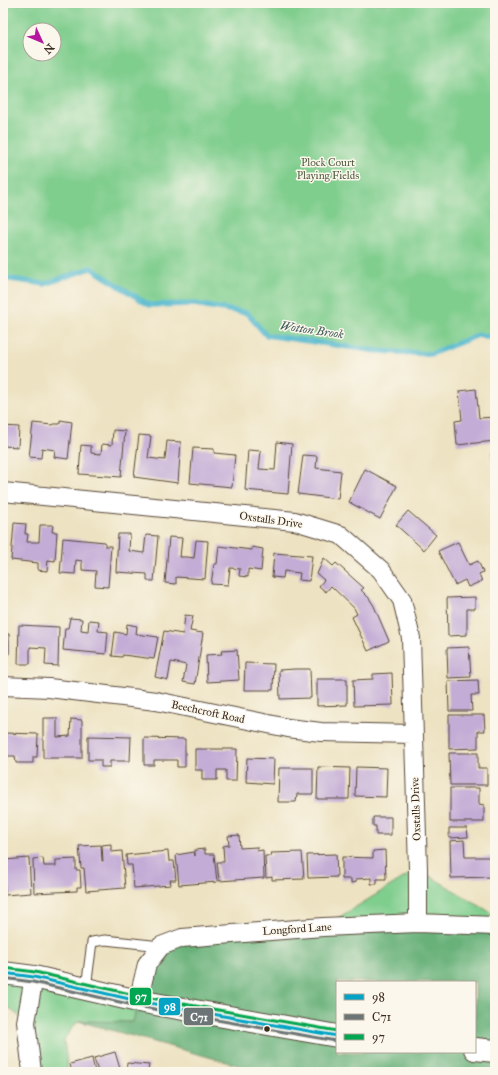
<svg xmlns="http://www.w3.org/2000/svg" width="498" height="1075" viewBox="0 0 498 1075" font-family="'IM FELL Great Primer',serif">
<style>
.green{fill:#80ce8e;stroke:#5e7c56;fill-rule:evenodd}
.forest{fill:#68b179;stroke:#526e4c;fill-rule:evenodd}
.lines{fill:none;stroke-linecap:round;stroke-linejoin:round}
.stream{stroke:#4fb7cd;stroke-width:5.5}
.building{fill:#c3acd6}
.service-casing{stroke:#564636;stroke-width:11}
.minor-casing{stroke:#564636;stroke-width:20}
.tertiary-casing{stroke:#564636;stroke-width:24}
.service{stroke:#fff;stroke-width:9}
.minor{stroke:#fff;stroke-width:18}
.tertiary{stroke:#fff;stroke-width:22}
.bus-1-casing{stroke:#fbf7ec;stroke-width:6}
.bus-2-casing{stroke:#fbf7ec;stroke-width:6}
.bus-3-casing{stroke:#fbf7ec;stroke-width:6}
.bus-1{stroke:#03a3c5;stroke-width:3}
.bus-2{stroke:#6c7476;stroke-width:3}
.bus-3{stroke:#00a651;stroke-width:3}
.bus-dot{fill:#3b2a1e;stroke:#fbf7ec;stroke-width:1.5}
.labels{text-anchor:middle;dominant-baseline:central;stroke-width:3;stroke-linejoin:round;paint-order:stroke}
.park-label{font-size:11px;fill:#505b40;stroke:#fbf7ec}
.street-label{font-size:11px;fill:#3b2a1e;stroke:#fbf7ec}
.water-label{font-size:12px;font-style:italic;fill:#425b5b;stroke:#fbf7ec}
.line-badge{stroke:#fbf7ec;stroke-width:1.5}
.badge-label{font-size:11px;text-anchor:middle;font-weight:bold;fill:#fff}
</style>
<rect width="100%" height="100%" fill="#fbf7ec"/>
<filter id="ink" filterUnits="userSpaceOnUse"><feTurbulence type="fractalNoise" baseFrequency=".025" numOctaves="2"/><feDisplacementMap in="SourceGraphic" scale="8" xChannelSelector="R" yChannelSelector="G"/><feConvolveMatrix kernelMatrix="1 2 1 2 8 2 1 2 1" color-interpolation-filters="sRGB"/></filter>
<filter id="wash" filterUnits="userSpaceOnUse"><feTurbulence type="fractalNoise" baseFrequency=".012" numOctaves="4" result="noise"/><feDisplacementMap in="SourceGraphic" scale="16" xChannelSelector="R" yChannelSelector="G"/><feGaussianBlur stdDeviation="0.9" result="paint"/><feColorMatrix in="noise" values="0 0 0 0 0 0 0 0 0 0 0 0 0 0 0 0 0 1.4 0 .05"/><feComposite in="paint" operator="in"/></filter>
<g filter="url(#wash)">
<rect width="100%" height="100%" fill="#ede2c1"/>
<path class="green" d="M3,3H495V338L478,335L431,354L377,351L266,335L247,313L194,304L149,305L91,268L45,284L3,278ZM30,30H54V54H30Z
M418,869L495,915V926L323,927Z
M3,973L138,1001L133,1022L78,1021L64,1039L68,1072H32L26,1022L3,1003Z"/>
<path class="forest" d="M495,926V1072H263L78,1021L133,1022L147,964L182,938ZM337,982H475V1052H337Z"/>
<g class="lines">
<path class="stream" d="M3,278L45,284L91,268L149,305L194,304L247,313L266,335L377,351L431,354L478,335L495,338"/>
</g>
<g id="blocks">
<path class="building" d="M476,389L479,418L495,417V441L457,445L455,421L462,420L459,391Z
M60,420L72,422L68,459L54,457L55,450L42,448L41,458L29,457L33,423L52,425L53,424H60Z
M3,426L19,427L18,447L3,446Z
M113,430L125,431L121,477L79,474L81,445L91,446V453L101,454L102,444L112,445Z
M139,435L151,436L148,458L165,460L167,441L181,442L178,483L134,477Z
M277,442L292,444L288,494L245,490L248,450L261,451L259,469L275,470Z
M193,448L214,449V453L235,455L232,487L190,483Z
M495,452V472H494L491,453Z
M303,455L317,456L316,468L341,471L338,499L298,494Z
M365,469L397,486L380,519L349,502Z
M408,511L436,535L424,550L396,525Z
M14,523L26,524L25,534H28L27,542H39L40,525H53L52,532H57L55,561L48,560L47,571L38,570V563L11,560Z
M118,534H130L129,551L144,553L146,535L158,536L154,581H147V574L116,572Z
M169,537L182,538L180,557H187L194,558L196,540L208,541L205,579L176,577V584L165,583Z
M63,538L105,542V546H111L108,587L95,586L96,571L82,570V561L76,560L75,574L60,573Z
M458,542L469,565L478,561L483,572L479,574L482,581L468,587L465,580L455,585L438,551Z
M219,546L252,550V547L263,549L261,571L248,569V577L239,576L240,569L230,568L228,585L211,584L214,564H217Z
M274,553L312,556L309,581L299,580L300,573L291,572L284,571L283,578L272,577Z
M324,558L333,566L336,563L364,588L361,590L369,598L374,606L389,641L368,651L352,617L357,614L354,608L331,586L326,592L319,586L324,580L317,574Z
M475,597V609H467V635L448,636L447,598Z
M185,615L193,616L190,631L203,633L195,684L183,682L186,665L177,663L171,662L168,680L155,677L164,631L183,634Z
M70,618L82,619L81,630L88,631L89,620L99,621L98,631L108,632L106,654L63,650L65,628H68Z
M127,624L137,626L136,634L158,637L154,659L123,655L122,657L112,656L115,632L126,634Z
M19,625L59,627L58,666L45,665L46,648L30,647V664H18Z
M3,634H9V654H3Z
M469,647L471,677L448,678L447,648Z
M237,650L239,680L207,682L206,655L222,654L221,651Z
M245,663L274,664L273,690H244Z
M295,669H310L311,698L280,699L279,670Z
M392,673L393,705L354,706L353,680L373,679V674Z
M317,679H347V705L317,706Z
M478,680L479,695H471L472,711H449L448,681Z
M449,715H484L485,731H478V748L449,749Z
M43,718H57V737L70,736L71,719L82,720V758H43Z
M3,733L38,734L37,757H33V763H16L15,756H5L4,766L3,765Z
M88,736L131,737L130,761H110V767H101V760H88Z
M144,738L185,739V767H177V760H154V765H144Z
M195,749H237L236,781H226V770H217V780H202V770H195Z
M449,753H478V768H487V785H450Z
M247,758L274,759L273,784L246,782Z
M318,767L350,768L349,799H317Z
M356,767L387,768L386,797L355,796Z
M279,768H313V794H297L296,802H278Z
M450,788H479V804L484,805V822H450Z
M373,817H391V835H376V826H373Z
M449,828H467L468,837L449,838Z
M239,835L240,848L257,847V851L263,850L264,878L219,881L217,862H224L223,846L229,845L228,836Z
M464,840L465,857H494V877L451,878L450,841Z
M111,844V852L122,851L125,888L86,891L84,868H81L79,846L101,845L102,861H103L102,845Z
M205,849V854H214L217,882L179,885L176,855L194,852L195,856V850Z
M385,850L386,879H377V884H371V878L356,879V882L351,883V879H342V857L373,858V851Z
M168,851L169,861H174L176,880H170L171,885L134,888L132,865H127L126,855Z
M302,852L304,879L272,880V877L266,878L265,856H272L271,853Z
M336,854L337,877L308,878L307,855Z
M29,858L31,893L5,895L4,860Z
M43,858L44,866H56V860L76,859V870H80L81,887H77V891L34,893L33,859Z
M115,1052L121,1072H98L94,1058Z
M92,1058L95,1072H72L70,1064Z
M127,1063L149,1065L148,1072H126Z"/>
</g>
</g>
<g filter="url(#ink)">
<use href="#blocks" fill-opacity="0" stroke="#564636" stroke-width="1"/>
<g class="lines">
<g class="service-casing">
<path id="service" d="M86,988L92,942L105,940L161,946"/>
</g>
<g class="minor-casing">
<path id="minor" d="M3,492L295,521L341,535L381,570L402,600L411,638L418,869V923
M3,686L49,688L156,701L288,728L321,732L413,734
M138,1001L147,964L161,946L182,938L323,927L418,923L495,926
M32,1072L26,1022L34,977"/>
</g>
<g class="tertiary-casing">
<path id="tertiary" d="M3,973L34,977L138,1001L337,1036
M475,1049L495,1051"/>
</g>
<use href="#service" class="service"/>
<use href="#minor" class="minor"/>
<use href="#tertiary" class="tertiary"/>
<g class="bus-1-casing">
<path id="bus-1" d="M3,973L34,977L138,1001L337,1036"/>
</g>
<g class="bus-2-casing">
<path id="bus-2" d="M3,978L33,982L137,1006L336,1041"/>
</g>
<g class="bus-3-casing">
<path id="bus-3" d="M4,968L35,972L139,996L337,1031"/>
</g>
<use href="#bus-1" class="bus-1"/>
<use href="#bus-2" class="bus-2"/>
<use href="#bus-3" class="bus-3"/>
</g>
</g>
<circle class="bus-dot" cx="267" cy="1029" r="3.5"/>
<g class="labels">
<g class="park-label">
<text x="328" y="162">Plock Court<tspan x="328" dy="13">Playing Fields</tspan></text>
</g>
<g class="street-label">
<text transform="translate(271 520) rotate(8)">Oxstalls Drive</text>
<text transform="translate(208 712) rotate(12)">Beechcroft Road</text>
<text transform="translate(416 809) rotate(-92)">Oxstalls Drive</text>
<text transform="translate(297 929) rotate(-4)">Longford Lane</text>
</g>
<g class="water-label">
<text transform="translate(312 330) rotate(8)">Wotton Brook</text>
</g>
</g>
<g class="line-badge">
<rect x="129" y="987" width="23" height="19" rx="4" fill="#00a651"/>
<rect x="158" y="997" width="23" height="19" rx="4" fill="#03a3c5"/>
<rect x="183" y="1007" width="31" height="19" rx="4" fill="#6c7476"/>
</g>
<g class="badge-label">
<text x="141" y="1000">97</text>
<text x="170" y="1010">98</text>
<text x="199" y="1021">C71</text>
</g>
<rect width="498" height="1075" fill="none" stroke="#fbf7ec" stroke-width="16"/>
<rect x="336" y="981" width="140" height="72" fill="#fbf7ec" stroke="#aea59a"/>
<rect x="344" y="994" width="20" height="6" fill="#03a3c5" stroke="#aea59a"/>
<text x="372" y="1001" font-size="12" fill="#3b2a1e">98</text>
<rect x="344" y="1014" width="20" height="6" fill="#6c7476" stroke="#aea59a"/>
<text x="372" y="1021" font-size="12" fill="#3b2a1e">C71</text>
<rect x="344" y="1034" width="20" height="6" fill="#00a651" stroke="#aea59a"/>
<text x="372" y="1041" font-size="12" fill="#3b2a1e">97</text>
<g transform="translate(42 42) rotate(134)"><circle r="19" fill="#fbf7ec" stroke="#aea59a"/>
<path d="M0-3L7 15L0 10L-7 15Z" fill="#b5179e"/>
<text y="-6" font-size="11" font-weight="bold" text-anchor="middle" fill="#3b2a1e">N</text>
</g>
</svg>
